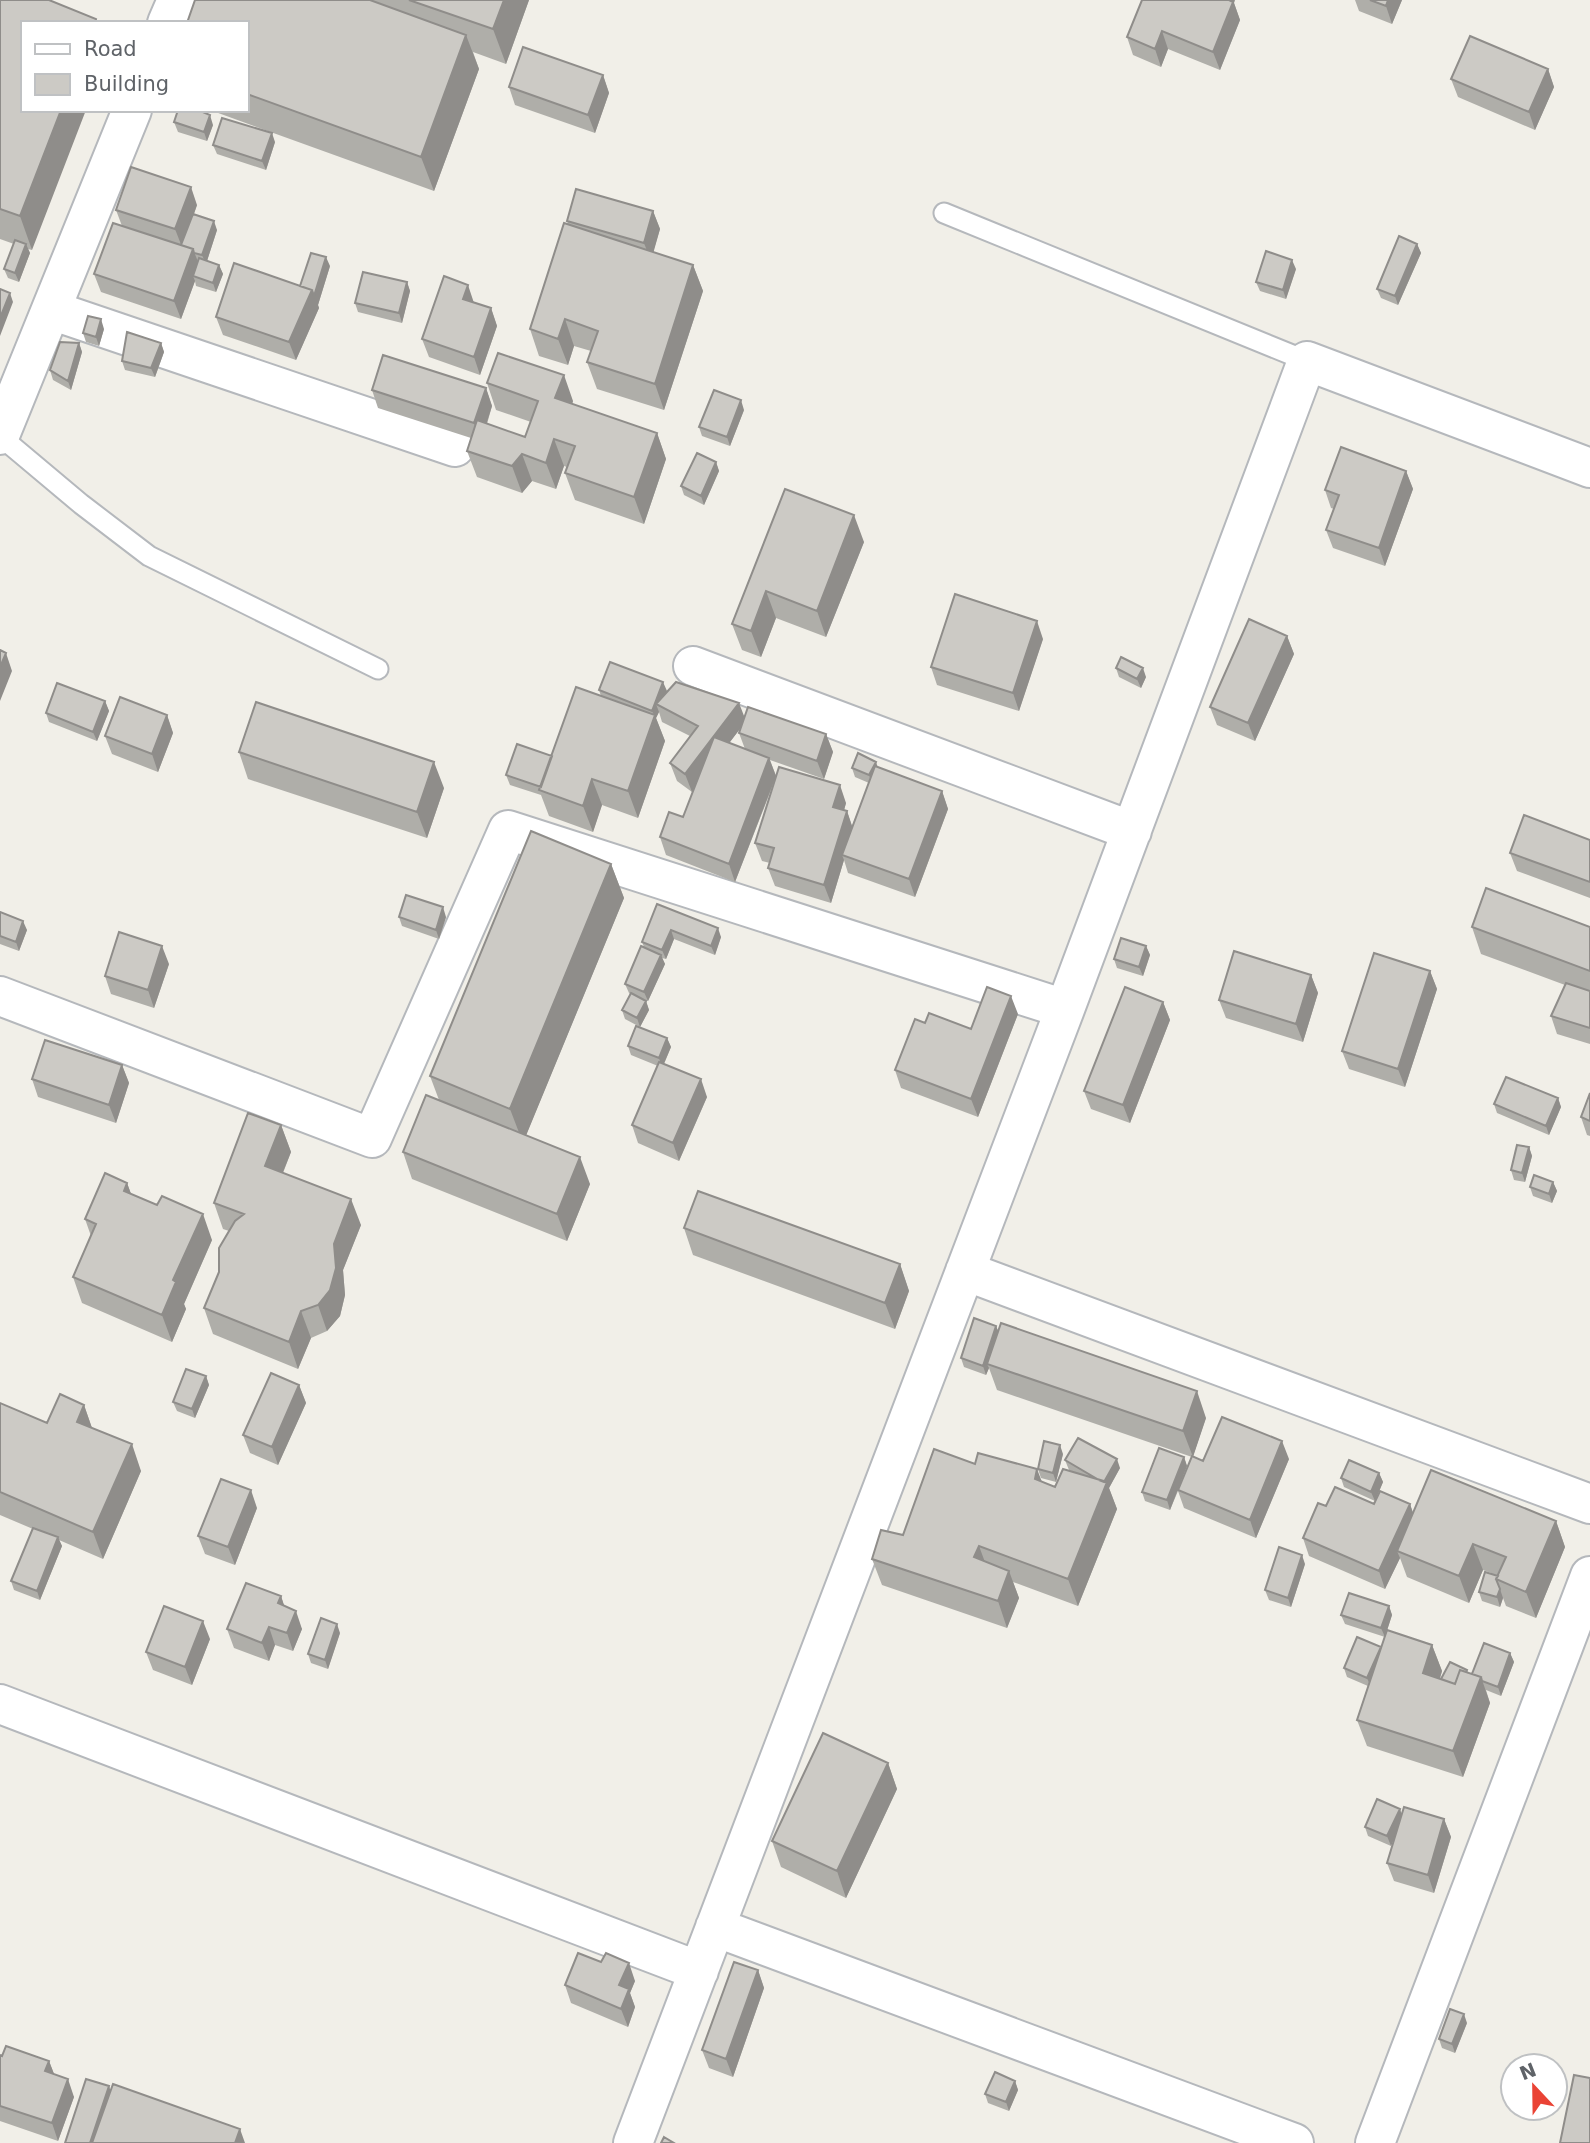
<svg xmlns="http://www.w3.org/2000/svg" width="1590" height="2143" viewBox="0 0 1590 2143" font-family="'DejaVu Sans',sans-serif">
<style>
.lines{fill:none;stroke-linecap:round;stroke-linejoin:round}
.lane-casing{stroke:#b5b8bc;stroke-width:23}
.street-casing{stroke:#b5b8bc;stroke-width:42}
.lane{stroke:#fff;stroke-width:19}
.street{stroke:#fff;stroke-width:38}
.wall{fill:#afaea9;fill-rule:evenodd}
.shaded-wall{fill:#8f8d8a}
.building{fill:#cccac5;stroke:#8f8d8a;stroke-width:2}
</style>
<rect width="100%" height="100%" fill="#f1efe8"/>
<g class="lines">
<g class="lane-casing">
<path id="lane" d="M944,213L1307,361
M0,436L81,504L149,556L378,669"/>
</g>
<g class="street-casing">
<path id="street" d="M167,23L177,0
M51,310L455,447
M0,435L132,110
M693,666L1132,831
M0,996L372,1138L508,830L1065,1009
M965,1271L1590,1504
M0,1704L699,1971
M715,1927L1294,2143
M633,2143L1065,1009L1307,361L1590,468
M1375,2143L1590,1576"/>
</g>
<use href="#lane" class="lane"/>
<use href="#street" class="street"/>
</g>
<path class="wall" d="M0,0L32,250L28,249L30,253L19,282L8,278L4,269L14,244L0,239Z
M195,0H529L506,64L473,52L479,69L434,191L210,110H247V23Z
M1355,0H1402L1392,24L1359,11Z
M1234,3L1240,20L1220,70L1168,49L1161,67L1133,55L1127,37Z
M1548,69L1554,87L1535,130L1458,97L1451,79Z
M603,75L609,93L595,133L515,105L509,87Z
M174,122L213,125L207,141L178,132Z
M275,142L266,170L217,154L213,145Z
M197,205L194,214L217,230L207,261L219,265L223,274L216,292L196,286L195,281L181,319L101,292L94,274L122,226L116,210Z
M653,211L660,229L653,252L693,265L703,291L664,410L597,389L587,362L591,351L574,346L568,365L539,356L530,329L568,224L567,221Z
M1417,244L1421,253L1398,305L1381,298L1377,289Z
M330,266L318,305L319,308L296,360L223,335L216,317L300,286Z
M1296,269L1286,299L1260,291L1256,282Z
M407,282L410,291L402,323L358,312L355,303Z
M474,303L491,308L497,326L480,375L429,357L422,339Z
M104,329L99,346L86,342L83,333Z
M79,343L82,352L71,390L53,380L50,370Z
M161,343L164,352L155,377L125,370L122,361Z
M487,383L573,401L572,404L657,433L666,459L644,524L575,500L565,473L567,467L564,466L556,489L532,481L522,493L477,477L467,451L471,438L378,408L372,390L486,388L492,406L487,424L525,437L531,422L496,410Z
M744,410L730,446L702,436L699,427Z
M716,462L719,471L704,505L684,495L681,486Z
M1406,471L1413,489L1385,566L1333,548L1326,530L1334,509L1331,508L1325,490Z
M785,489L864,542L826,637L776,618L761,657L742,650L732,624Z
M1287,636L1294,654L1255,741L1217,725L1210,707Z
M1043,639L1019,711L937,685L931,667Z
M1116,668L1146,677L1141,688L1119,677Z
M599,690L667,691L666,693L745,718L826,734L833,752L824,779L770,760L776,776L846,803L844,810L847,811L852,826L869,783L855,777L852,768L878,767L942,791L948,809L915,897L848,873L844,860L831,903L775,886L768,868L770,863L762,861L755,843L775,780L735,882L666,855L660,837L683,817L693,790L692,792L677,781L670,763L690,736L662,722L659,712L656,718L665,741L638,818L602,805L593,832L549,816L541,795L510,785L506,775L552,756L601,696ZM742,726L739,733L745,749L729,743Z
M105,701L109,711L97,741L49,722L46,713Z
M167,715L173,733L158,772L112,754L105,736Z
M239,752L444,788L427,838L248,779Z
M1590,840V898L1517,871L1510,853Z
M611,864L624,898L526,1135L590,1184L567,1241L412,1179L403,1152L439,1100L430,1076Z
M657,904L721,937L715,955L674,939L666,959L662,958L665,964L648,1001L638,997L646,1001L649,1010L640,1027L625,1019L622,1010L630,994L629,993L625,984L644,947L642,942Z
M0,912L27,930L19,951L0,944Z
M399,917H446L439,939L402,926Z
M1472,927H1590V1044L1557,1034L1551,1016L1565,985L1481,954Z
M1146,946L1150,955L1143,976L1117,968L1114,959Z
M169,964L154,1008L111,994L105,976Z
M1430,971L1437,989L1405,1087L1349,1069L1342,1051Z
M1311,975L1318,993L1303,1042L1226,1018L1219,1000Z
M1163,1002L1170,1020L1130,1123L1091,1109L1084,1091Z
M1018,1014L978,1117L901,1088L895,1070L925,1023L971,1029Z
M667,1038L671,1047L664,1064L707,1097L679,1161L638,1143L632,1125L658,1066L631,1055L628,1046Z
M122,1065L129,1083L116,1123L38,1097L32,1079Z
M1590,1093V1136L1587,1135L1581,1117Z
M1558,1098L1561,1107L1549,1135L1497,1113L1494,1104Z
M281,1125L291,1152L283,1173L361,1225L343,1270L345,1295L340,1316L327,1331L311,1338L298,1369L213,1334L204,1308L219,1272L229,1231L223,1229L214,1203Z
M1529,1147L1532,1156L1525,1182L1514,1180L1511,1170Z
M1553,1182L1557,1191L1552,1203L1533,1196L1530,1187Z
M127,1183L131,1194L212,1240L184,1304L186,1309L172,1342L82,1303L73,1277L91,1236L85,1219Z
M684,1228L900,1264L909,1291L895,1329L693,1255Z
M996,1326L998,1331L1206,1418L1193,1456L1203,1461L1289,1459L1256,1538L1184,1508L1178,1491L1170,1510L1145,1501L1142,1492L1184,1457L1187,1466L1178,1488L1192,1457L997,1390L989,1368L986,1375L964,1367L961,1358Z
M206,1376L209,1385L195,1418L177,1411L173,1402Z
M299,1385L306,1403L278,1465L250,1453L243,1435Z
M0,1403L47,1423L84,1405L92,1428L141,1471L103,1559L59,1540L62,1546L40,1600L14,1590L11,1581L33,1529L0,1515Z
M1063,1454L1056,1482L1041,1478L1038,1469Z
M1065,1460L1120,1468L1109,1488L1117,1509L1078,1606L1013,1582L1019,1598L1007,1628L882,1585L872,1559L903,1535L975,1464L1042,1482L1055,1487L1074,1473L1069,1470Z
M1379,1473L1383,1482L1375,1501L1344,1487L1341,1478Z
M1374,1504H1410L1413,1513L1556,1521L1565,1547L1536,1618L1506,1606L1503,1598L1500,1607L1482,1601L1479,1592L1491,1573L1483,1570L1469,1603L1407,1577L1400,1558L1385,1589L1309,1556L1303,1538L1326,1506Z
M257,1508L235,1565L205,1554L198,1536Z
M1305,1564L1291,1607L1269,1600L1265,1590Z
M281,1596L284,1606L302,1629L293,1651L275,1645L269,1661L234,1648L227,1629Z
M1389,1606L1392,1615L1387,1630L1432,1645L1442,1671L1440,1679L1467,1670L1468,1673L1472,1674L1510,1653L1514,1662L1501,1696L1486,1690L1490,1703L1463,1777L1367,1746L1357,1720L1368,1686L1347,1677L1344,1668L1381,1648L1385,1637L1345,1624L1341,1615Z
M340,1633L328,1669L311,1663L308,1654Z
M210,1639L192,1685L153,1670L146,1652Z
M888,1763L897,1789L846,1898L781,1867L772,1841Z
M1402,1814L1444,1819L1451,1837L1434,1893L1394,1881L1387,1863L1396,1835L1391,1846L1368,1836L1365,1827Z
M601,1962L635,1981L630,1993L635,2007L628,2027L571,2003L565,1985Z
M758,1970L764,1988L733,2077L709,2068L702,2050Z
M1467,2023L1455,2053L1442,2048L1439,2039Z
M0,2055L49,2061L54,2074L74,2097L58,2141L0,2121Z
M1015,2081L1018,2090L1009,2111L988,2103L985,2094Z"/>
<path class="shaded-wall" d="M504,0H529L506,64L493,29Z
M1223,0H1235L1234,3L1240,20L1220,70L1213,52Z
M1388,0H1402L1392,24L1386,6Z
M1162,31L1168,49L1161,67L1155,49Z
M466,35L479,69L434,191L421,157Z
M1548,69L1554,87L1535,130L1529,112Z
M603,75L609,93L595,133L588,115Z
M61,110H86L32,250L20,216Z
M210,115L213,125L207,141L204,132Z
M272,133L275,142L266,170L262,161Z
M191,187L197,205L182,247L175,229Z
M653,211L660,229L651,261L644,243Z
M214,221L217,230L206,264L202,255Z
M26,244L30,253L19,282L15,273Z
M1417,244L1421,253L1398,305L1395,296Z
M193,249L200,267L193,276L195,281L181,319L174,301Z
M326,257L330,266L318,305L319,308L296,360L289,342Z
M1292,260L1296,269L1286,299L1283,290Z
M219,265L223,274L216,292L213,283Z
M693,265L703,291L664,410L655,384Z
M407,282L410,291L402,323L399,313Z
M468,285L474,303L463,299Z
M10,293L13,302L0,336V318Z
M491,308L497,326L480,375L474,357Z
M101,319L104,329L99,346L96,337Z
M565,319L574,346L568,365L558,339Z
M79,343L82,352L71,390L68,381Z
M161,343L164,352L155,377L151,368Z
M564,375L573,401L565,425L555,398Z
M486,388L492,406L481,441L474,423Z
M741,400L744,410L730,446L727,437Z
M657,433L666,459L644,524L634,497Z
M554,439L564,466L556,489L546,463Z
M522,454L532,481L522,493L512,466Z
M716,462L719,471L704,505L701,496Z
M1406,471L1413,489L1385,566L1379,548Z
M854,515L864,542L826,637L817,611Z
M766,591L776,618L761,657L751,631Z
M1037,621L1043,639L1019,711L1013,693Z
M1287,636L1294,654L1255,741L1248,723Z
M6,653L12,671L0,701V667Z
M1143,668L1146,677L1141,688L1137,679Z
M663,682L667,691L661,706L656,704L659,712L656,718L665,741L638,818L628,791L655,717L652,711Z
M105,701L109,711L97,741L93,732Z
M739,703L746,721L692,792L685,774Z
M167,715L173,733L158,772L152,754Z
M826,734L833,752L824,779L817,761Z
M769,758L776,776L735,882L729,864Z
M434,762L444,788L427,838L417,812Z
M876,762L879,771L872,784L869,775Z
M592,779L602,805L593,832L583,806Z
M840,785L846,803L840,825L833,807Z
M942,791L948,809L915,897L909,879Z
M847,811L853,829L842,855L844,860L831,903L824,885Z
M611,864L624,898L523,1143L510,1109Z
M443,907L446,917L439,939L436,930Z
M23,921L27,930L19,951L16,942Z
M718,928L721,937L715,955L711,946Z
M671,930L674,939L666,959L662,950Z
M162,946L169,964L154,1008L148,990Z
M1146,946L1150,955L1143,976L1139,967Z
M661,955L665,964L648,1001L644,992Z
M1430,971L1437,989L1405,1087L1398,1069Z
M1311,975L1318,993L1303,1042L1296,1024Z
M1011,996L1018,1014L978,1117L971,1099Z
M646,1001L649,1010L640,1027L637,1018Z
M1163,1002L1170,1020L1130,1123L1123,1105Z
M667,1038L671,1047L662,1068L659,1058Z
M122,1065L129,1083L116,1123L109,1105Z
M701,1079L707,1097L679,1161L673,1143Z
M1558,1098L1561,1107L1549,1135L1546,1126Z
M281,1125L291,1152L275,1192L265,1166Z
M1529,1147L1532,1156L1525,1182L1522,1173Z
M580,1157L590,1184L567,1241L557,1214Z
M1553,1182L1557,1191L1552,1203L1549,1194Z
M127,1183L137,1210L124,1191Z
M351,1199L361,1225L343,1270L345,1295L340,1316L327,1331L318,1305L334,1244Z
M203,1214L212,1240L184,1304L186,1309L172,1342L162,1315L173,1280Z
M900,1264L909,1291L895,1329L885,1303Z
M301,1311L311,1338L298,1369L289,1342Z
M996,1326L1000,1335L987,1364L989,1368L986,1375L983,1366Z
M206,1376L209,1385L195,1418L192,1409Z
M299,1385L306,1403L278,1465L272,1447Z
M1197,1391L1206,1418L1193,1457L1183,1431Z
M84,1405L93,1431L77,1422Z
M1282,1441L1289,1459L1256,1538L1250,1520Z
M132,1444L141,1471L103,1559L93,1532Z
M1060,1445L1063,1454L1056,1482L1053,1473Z
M1184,1457L1187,1466L1170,1510L1167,1500Z
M1117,1459L1120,1468L1109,1488L1117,1509L1078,1606L1068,1579L1104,1483Z
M1037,1469L1047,1495L1035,1479Z
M1379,1473L1383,1482L1375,1501L1371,1492Z
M251,1490L257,1508L235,1565L228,1547Z
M1410,1504L1416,1522L1397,1551L1400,1558L1385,1589L1379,1571Z
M1556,1521L1565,1547L1536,1618L1526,1592Z
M58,1537L62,1546L40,1600L37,1591Z
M1473,1544L1483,1570L1469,1603L1459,1576Z
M979,1546L989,1573L974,1557Z
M1302,1555L1305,1564L1291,1607L1288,1598Z
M1009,1571L1019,1598L1007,1628L998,1601Z
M1500,1589L1503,1598L1500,1607L1497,1597Z
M281,1596L287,1614L278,1603Z
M1389,1606L1392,1615L1385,1637L1381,1628Z
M296,1611L302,1629L293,1651L287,1633Z
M203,1621L210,1639L192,1685L185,1667Z
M337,1624L340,1633L328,1669L325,1660Z
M269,1627L275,1645L269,1661L262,1643Z
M1432,1645L1442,1671L1433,1700L1423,1673Z
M1381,1647L1371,1687L1367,1678Z
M1510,1653L1514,1662L1501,1696L1498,1687Z
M1481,1677L1490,1703L1463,1777L1453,1751Z
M888,1763L897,1789L846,1898L837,1871Z
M1400,1809L1403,1818L1391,1846L1387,1836Z
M1444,1819L1451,1837L1434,1893L1428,1875Z
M629,1963L635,1981L630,1993L635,2007L628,2027L621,2009L619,1985Z
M758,1970L764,1988L733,2077L726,2059Z
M1464,2014L1467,2023L1455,2053L1452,2044Z
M49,2061L56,2079L45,2071Z
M68,2079L74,2097L58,2141L52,2123Z
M1015,2081L1018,2090L1009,2111L1006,2102Z
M109,2086L112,2095L92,2143H90Z
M240,2129L245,2143H235Z"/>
<path class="building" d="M0,0H49L96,19L95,23H23V110H61L20,216L0,209Z
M195,0H370L466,35L421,157L247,94V23H187Z
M409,0H504L493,29Z
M1142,0H1229L1233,2L1213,52L1162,31L1155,49L1127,37Z
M1370,0H1388L1386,6Z
M1470,36L1548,69L1529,112L1451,79Z
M523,47L603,75L588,115L509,87Z
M178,110H198L210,115L204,132L174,122Z
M222,118L272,133L262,161L213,145Z
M131,167L191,187L175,229L116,210Z
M576,189L653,211L644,243L567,221Z
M193,214L214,221L202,255L194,253L193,249L181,245Z
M113,223L193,249L174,301L94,274Z
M564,223L693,265L655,384L587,362L598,331L565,319L558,339L530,329Z
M1399,236L1417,244L1395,296L1377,289Z
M15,240L26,244L15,273L4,269Z
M1266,251L1292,260L1283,290L1256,282Z
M311,253L326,257L314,296L312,290L300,286Z
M199,258L219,265L213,283L193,276Z
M234,263L312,290L289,342L216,317Z
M363,272L407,282L399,313L355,303Z
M444,276L468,285L463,299L491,308L474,357L422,339Z
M0,289L10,293L0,318Z
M88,316L101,319L96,337L83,333Z
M127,332L161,343L151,368L122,361Z
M60,342L79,343L68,381L50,370Z
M498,353L564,375L555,398L657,433L634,497L565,473L575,446L554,439L546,463L522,454L512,466L467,451L477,420L525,437L538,401L487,383Z
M383,355L486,388L474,423L372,390Z
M714,390L741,400L727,437L699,427Z
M1341,447L1406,471L1379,548L1326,530L1339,495L1325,490Z
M697,453L716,462L701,496L681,486Z
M785,489L854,515L817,611L766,591L751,631L732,624Z
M955,594L1037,621L1013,693L931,667Z
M1249,619L1287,636L1248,723L1210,707Z
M0,650L6,653L0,667Z
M1121,657L1143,668L1137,679L1116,668Z
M610,662L663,682L652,711L599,690Z
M676,682L739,703L685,774L670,763L698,726L656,704Z
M57,683L105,701L93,732L46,713Z
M576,687L655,715L628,791L592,779L583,806L539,790Z
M120,697L167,715L152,754L105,736Z
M256,702L434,762L417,812L239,752Z
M748,707L826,734L817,761L739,733Z
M714,737L769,758L729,864L660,837L669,812L683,817Z
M517,744L552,756L541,787L506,775Z
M858,753L876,762L869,775L852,768Z
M875,766L942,791L909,879L842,855Z
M779,767L840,785L833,807L847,811L824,885L768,868L774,848L755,843Z
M1524,815L1590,840V882L1510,853Z
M531,831L611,864L510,1109L430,1076Z
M1486,888L1590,927V971L1472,927Z
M406,895L443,907L436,930L399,917Z
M657,904L718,928L711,946L671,930L662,950L642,942Z
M0,912L23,921L16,942L0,936Z
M119,932L162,946L148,990L105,976Z
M1121,938L1146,946L1139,967L1114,959Z
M641,946L661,955L644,992L625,984Z
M1234,951L1311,975L1296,1024L1219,1000Z
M1374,953L1430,971L1398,1069L1342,1051Z
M1566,983L1590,991V1028L1551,1016Z
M987,987L1011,996L971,1099L895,1070L915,1019L925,1023L929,1013L971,1029Z
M1125,987L1163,1002L1123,1105L1084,1091Z
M631,993L646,1001L637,1018L622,1010Z
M636,1026L667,1038L659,1058L628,1046Z
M45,1040L122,1065L109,1105L32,1079Z
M659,1062L701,1079L673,1143L632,1125Z
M1506,1077L1558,1098L1546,1126L1494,1104Z
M1590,1093V1121L1581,1117Z
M426,1095L580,1157L557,1214L403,1152Z
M248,1113L281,1125L265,1166L351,1199L334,1244L336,1268L330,1290L318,1305L301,1311L289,1342L204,1308L219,1272V1248L235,1221L244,1214L214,1203Z
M1517,1145L1529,1147L1522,1173L1511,1170Z
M105,1173L127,1183L124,1191L157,1205L162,1196L203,1214L173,1280L176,1282L162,1315L73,1277L96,1224L85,1219Z
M1534,1175L1553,1182L1549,1194L1530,1187Z
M698,1191L900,1264L885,1303L684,1228Z
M974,1318L996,1326L983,1366L961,1358Z
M1001,1323L1197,1391L1183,1431L987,1364Z
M186,1369L206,1376L192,1409L173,1402Z
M271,1373L299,1385L272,1447L243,1435Z
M60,1394L84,1405L77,1422L132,1444L93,1532L0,1492V1403L47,1423Z
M1222,1417L1282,1441L1250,1520L1178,1490L1192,1456L1203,1461Z
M1078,1438L1117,1459L1104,1482L1099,1480L1065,1460Z
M1044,1441L1060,1445L1053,1473L1038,1469Z
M1159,1448L1184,1457L1167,1500L1142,1492Z
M934,1449L975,1464L978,1453L1037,1469L1035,1479L1055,1487L1063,1469L1107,1482L1068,1579L979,1546L974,1557L1009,1571L998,1601L872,1559L881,1530L903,1535Z
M1349,1460L1379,1473L1371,1492L1341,1478Z
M1431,1470L1556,1521L1526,1592L1496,1579L1506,1557L1473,1544L1459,1576L1397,1551Z
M221,1479L251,1490L228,1547L198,1536Z
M1335,1487L1374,1504L1380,1491L1410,1504L1379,1571L1303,1538L1318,1503L1326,1506Z
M33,1528L58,1537L37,1591L11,1581Z
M1279,1547L1302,1555L1288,1598L1265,1590Z
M1485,1572L1498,1576L1496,1579L1500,1589L1497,1597L1479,1592Z
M246,1583L281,1596L278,1603L296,1611L287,1633L269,1627L262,1643L227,1629Z
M1349,1593L1389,1606L1381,1628L1341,1615Z
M164,1606L203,1621L185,1667L146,1652Z
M321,1618L337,1624L325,1660L308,1654Z
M1387,1630L1432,1645L1423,1673L1455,1684L1460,1670L1481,1677L1453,1751L1357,1720Z
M1357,1637L1381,1647L1367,1678L1344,1668Z
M1484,1643L1510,1653L1498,1687L1482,1681L1481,1677L1472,1674Z
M1450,1662L1467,1670L1466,1672L1460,1670L1455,1684L1441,1679Z
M823,1733L888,1763L837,1871L772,1841Z
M1377,1799L1400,1809L1387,1836L1365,1827Z
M1404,1807L1444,1819L1428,1875L1387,1863Z
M578,1953L601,1962L606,1953L629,1963L619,1985L629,1989L621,2009L565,1985Z
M734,1962L758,1970L726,2059L702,2050Z
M1450,2009L1464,2014L1452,2044L1439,2039Z
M6,2046L49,2061L45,2071L68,2079L52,2123L0,2106V2055L2,2056Z
M995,2072L1015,2081L1006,2102L985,2094Z
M1574,2075L1590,2078V2143H1560Z
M86,2079L109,2086L90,2143H65Z
M113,2084L240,2129L235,2143H92Z
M664,2137L674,2143H661Z"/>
<rect x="21" y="21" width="228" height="91" fill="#ffffff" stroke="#bfc1c3" stroke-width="2"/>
<rect x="35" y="44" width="35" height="10" fill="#ffffff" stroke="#bfc1c3" stroke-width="2"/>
<text x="84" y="56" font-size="21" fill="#5f6368">Road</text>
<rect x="35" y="74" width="35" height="21" fill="#cccac5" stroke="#bfc1c3" stroke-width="2"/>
<text x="84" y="91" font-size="21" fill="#5f6368">Building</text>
<g transform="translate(1534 2087) rotate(338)"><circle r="33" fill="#ffffff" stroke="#bfc1c3" stroke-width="2"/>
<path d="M0-5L12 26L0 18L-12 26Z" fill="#ea4335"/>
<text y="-10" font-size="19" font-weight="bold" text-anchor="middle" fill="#5f6368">N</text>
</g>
</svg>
